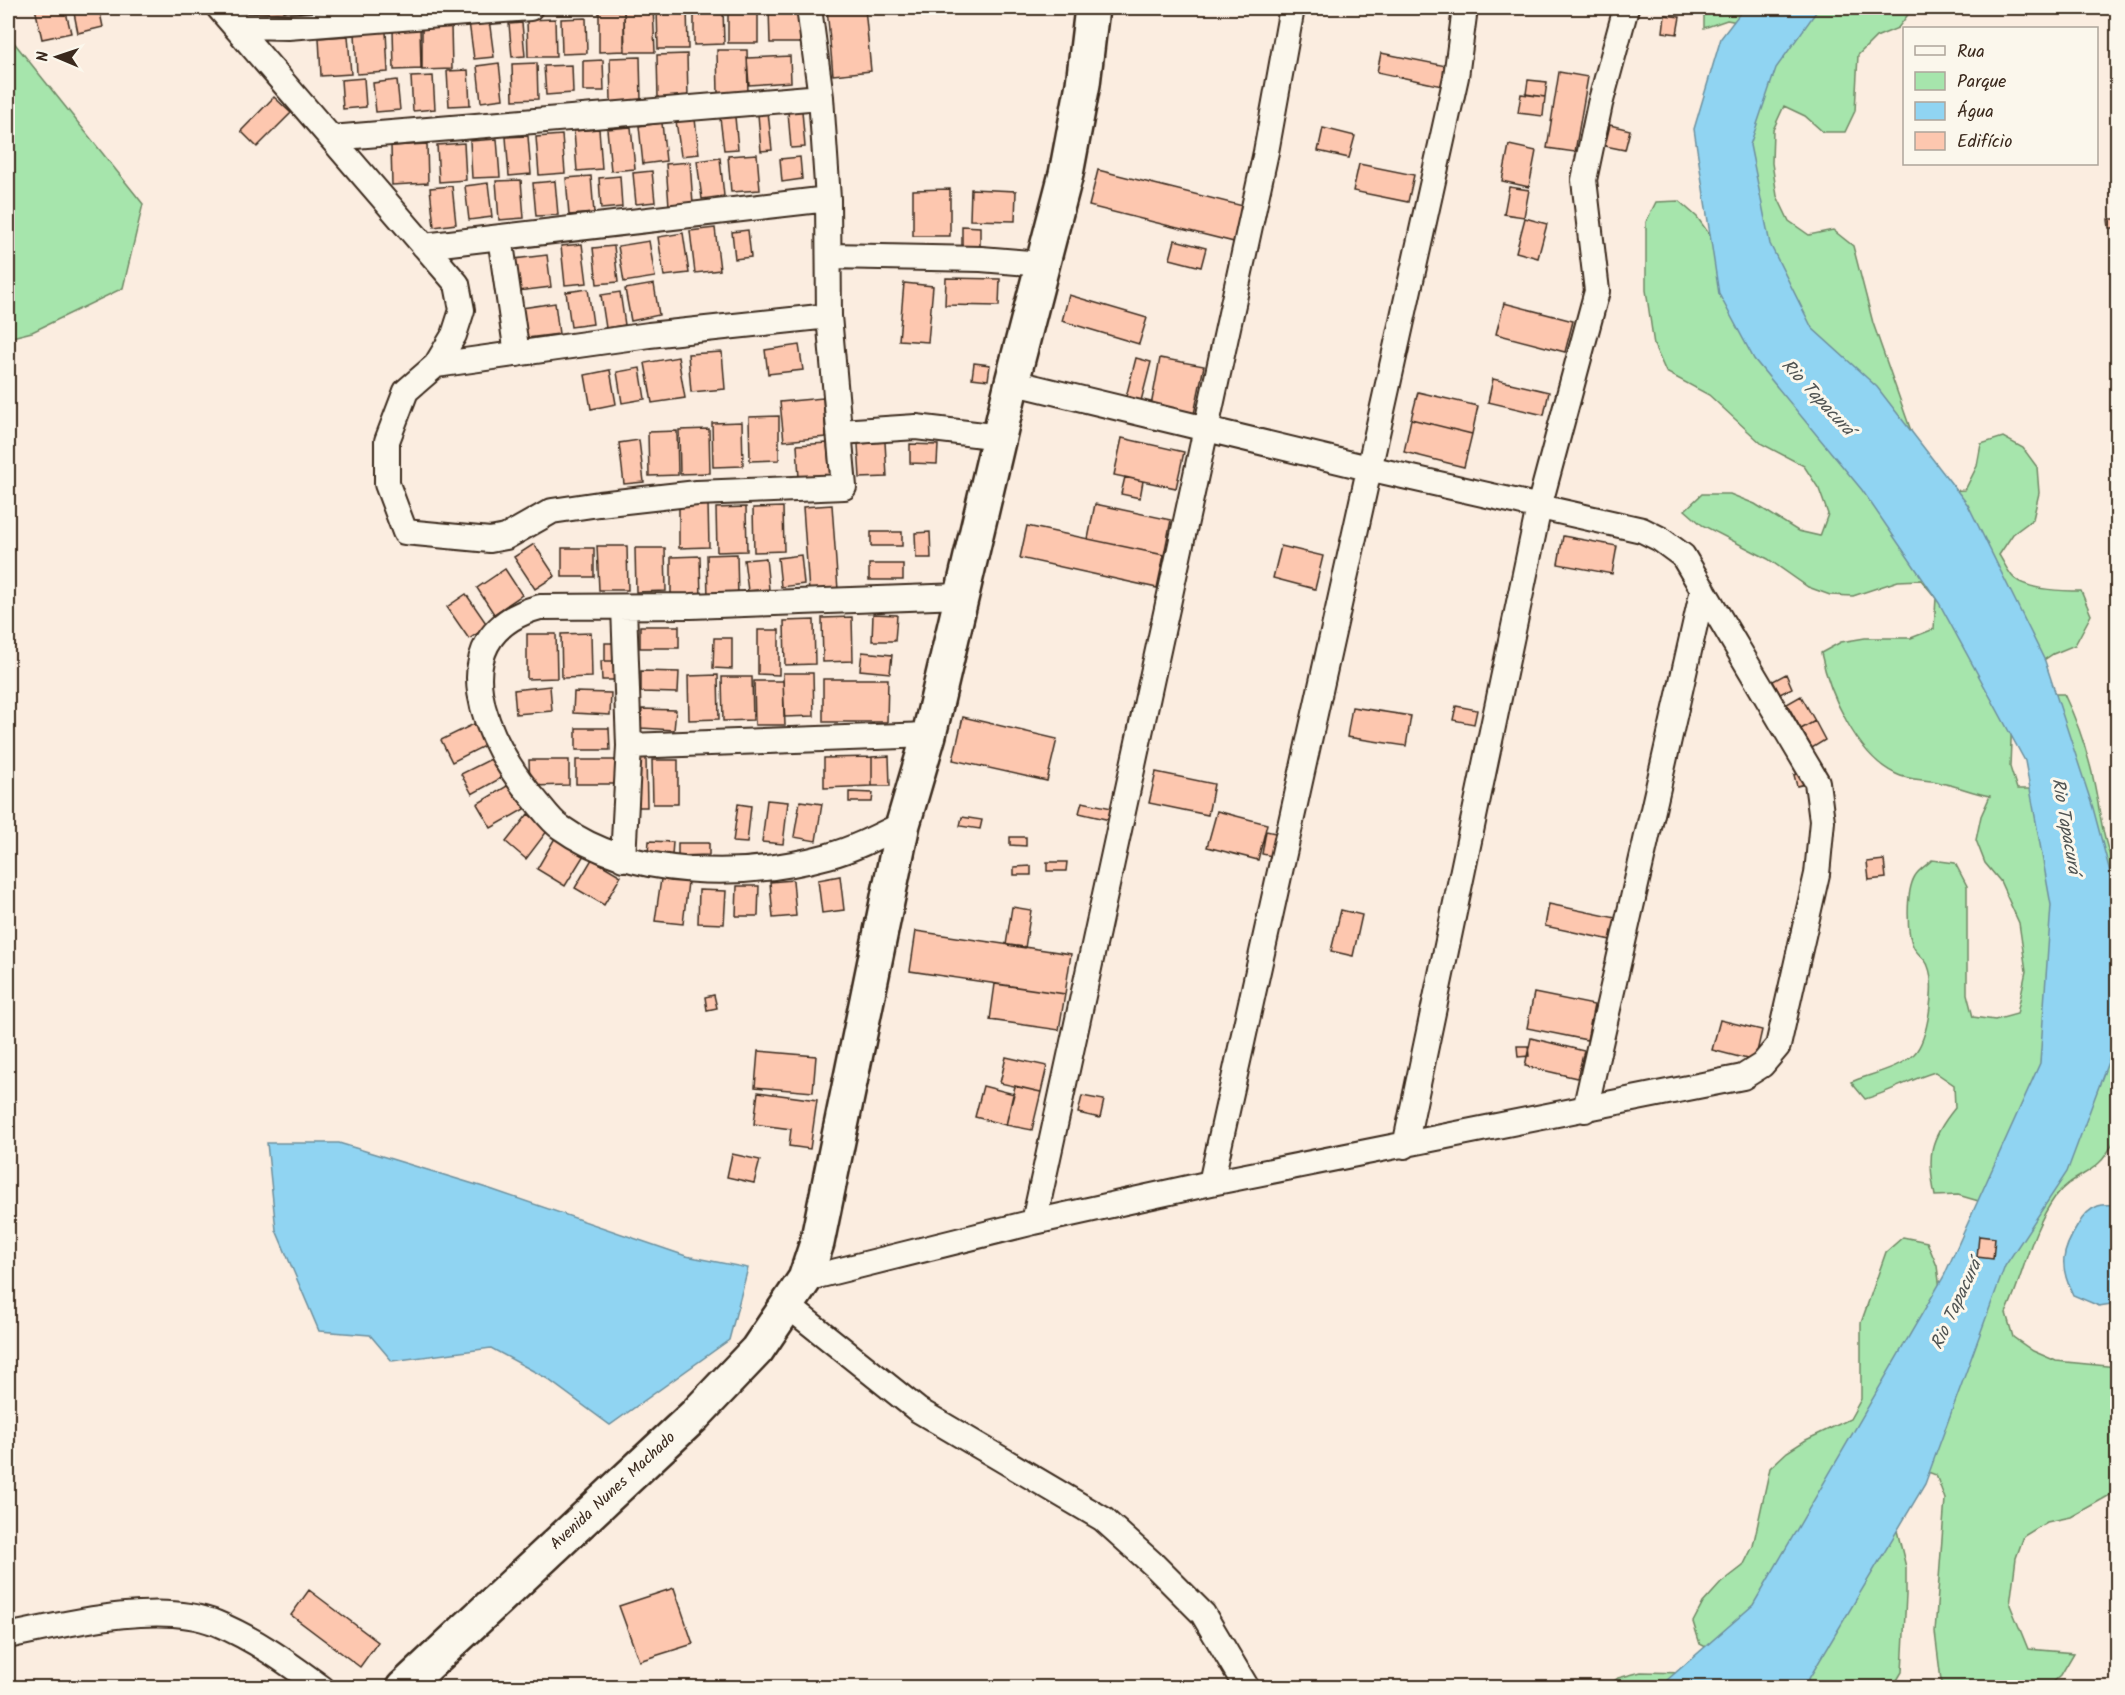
<svg xmlns="http://www.w3.org/2000/svg" width="2125" height="1695" viewBox="0 0 2125 1695" font-family="Kalam,sans-serif">
<style>
.green{fill:#a6e5ac;stroke:#708865;stroke-width:1.5}
.water{fill:#90d4f2;stroke:#6e909d;stroke-width:1.5}
.building{fill:#fdc7af;stroke:#3b2a1e;stroke-width:1.5}
.lines{fill:none;stroke-linecap:round;stroke-linejoin:round}
.minor-casing{stroke:#3b2a1e;stroke-width:28}
.secondary-casing{stroke:#3b2a1e;stroke-width:38}
.minor{stroke:#fbf7ec;stroke-width:24}
.secondary{stroke:#fbf7ec;stroke-width:33}
.labels{text-anchor:middle;dominant-baseline:central;stroke-width:6;stroke-linejoin:round;paint-order:stroke}
.street-label{font-size:16px;fill:#3b2a1e;stroke:#fbf7ec}
.water-label{font-size:18px;font-style:italic;fill:#505453;stroke:#fbf7ec}
</style>
<rect width="100%" height="100%" fill="#fbede0"/>
<filter id="ink" filterUnits="userSpaceOnUse"><feTurbulence type="fractalNoise" baseFrequency=".0167" numOctaves="2"/><feDisplacementMap in="SourceGraphic" scale="12" xChannelSelector="R" yChannelSelector="G"/><feConvolveMatrix kernelMatrix="1 2 1 2 8 2 1 2 1" color-interpolation-filters="sRGB"/></filter>
<g filter="url(#ink)">
<path class="green" d="M1704,8H1913L1898,28L1876,37L1858,55L1855,111L1845,132H1823L1805,116L1784,106L1773,130L1772,163L1777,196L1789,221L1809,235L1833,230L1853,246L1873,323L1917,448L1942,491L1965,490L1977,466L1981,444L2003,437L2023,448L2037,467L2039,493L2033,519L2013,534L1999,555C2003,561 2007,570 2012,576C2024,590 2063,591 2081,591L2091,615L2075,645L2053,654L2032,668L2012,714L2010,767L2017,789H2040L2042,694H2064C2075,717 2084,741 2090,765C2100,801 2100,840 2118,874L2117,1136C2112,1145 2107,1156 2099,1163C2086,1176 2069,1178 2055,1197C2030,1232 2024,1275 2006,1313L2013,1337L2033,1351L2056,1361L2117,1367V1491L2071,1517L2047,1522L2024,1536L2016,1558L2010,1605L2028,1649L2074,1653L2061,1675L2048,1687H1945L1941,1680L1935,1632L1945,1499L1936,1475L1915,1467L1894,1518L1906,1567V1595L1902,1672L1893,1687H1750L1721,1655L1700,1644L1693,1622L1703,1603L1721,1583L1743,1566L1753,1546L1770,1468L1787,1452L1806,1440L1850,1419L1861,1399V1323L1886,1252L1903,1237L1927,1242L1937,1266L1941,1296L1982,1202L1958,1195L1935,1196C1927,1156 1929,1140 1955,1108L1954,1085L1935,1072C1911,1079 1890,1092 1865,1099L1851,1082C1870,1074 1898,1069 1914,1054C1928,1040 1936,985 1928,966C1926,959 1917,954 1914,948C1906,933 1906,891 1915,876C1918,870 1927,865 1932,860L1955,863L1967,886V994L1973,1017L1995,1020L2017,1014L2026,971L2019,923L2000,881L1985,863L1976,840L1981,816L1990,796C1972,793 1958,786 1941,783C1927,779 1909,781 1896,774C1857,756 1829,693 1821,653L1841,642L1865,638H1911L1934,629L1936,598L1921,580L1898,581L1853,596L1830,595L1808,587L1768,559L1702,525L1685,510L1702,494H1730L1755,504L1798,531L1820,536L1828,514L1819,489L1804,466L1762,444L1709,395L1666,372L1654,345L1646,290V222L1656,202L1679,201L1697,217L1712,238L1749,244V24L1727,20L1704,28Z
M8,35L143,204L123,288L32,332L8,338Z
M1641,1672L1687,1673L1705,1688H1605L1618,1678Z"/>
<path class="water" d="M1744,8H1825L1816,12L1776,68L1750,145L1770,244L1812,328L1877,387L1968,505L2045,661L2093,808L2117,898V1038L2067,1172L2005,1266L1925,1484L1804,1687L1658,1688L1753,1605L1944,1276L2040,1063L2051,905L2025,761L1939,603L1862,490L1754,359L1719,294L1694,129L1721,38Z
M267,1143H339L490,1189L686,1256L748,1268L729,1340L610,1425L546,1378L491,1348L392,1361L370,1335L319,1331L276,1230Z
M2117,1205V1303L2099,1306L2073,1295C2059,1266 2061,1252 2078,1225C2083,1216 2089,1209 2098,1206C2104,1204 2112,1205 2117,1205Z"/>
<path class="building" d="M35,8H65L71,33L42,39Z
M73,8H99L103,27L78,33Z
M254,8H284V12L254,13Z
M285,8H315V11L285,12Z
M315,8H345V11L316,12Z
M653,8L655,52H625L624,9Z
M657,8H687L688,49H658Z
M694,8H723L724,44L694,45Z
M728,8H758V43H728Z
M769,8H799L800,43H770Z
M827,8H865L871,71L833,75Z
M599,11H624V51L599,52Z
M1665,15L1680,17L1677,34L1663,32Z
M586,18L587,53L562,54L561,19Z
M489,19L494,57L474,59L469,22Z
M555,19L556,57H528L527,20Z
M522,23L525,56L512,57L509,24Z
M451,25L452,69L422,70V26Z
M420,28L421,69L394,70L393,29Z
M386,31L388,72L357,74L355,33Z
M348,36L351,74L321,76L319,38Z
M717,50H747L748,94H718Z
M1381,53L1451,67L1447,87L1377,72Z
M687,54L688,98L658,99L657,55Z
M790,56L791,82L749,85L747,58Z
M640,57L641,101L611,102L610,58Z
M603,60L604,91H583V61Z
M499,63L503,99L481,102L477,66Z
M537,63L538,99L513,100L512,64Z
M572,65L573,93L546,95L544,66Z
M468,70L470,105L449,106L447,71Z
M1559,72L1588,77L1575,152L1547,148Z
M433,76L435,109L413,111L411,77Z
M364,78L366,107L343,109L341,80Z
M397,80L400,110L376,112L373,83Z
M1528,80L1547,82L1545,97L1526,94Z
M1521,94L1545,97L1543,116L1518,113Z
M274,97L291,113L257,147L241,131Z
M802,111L805,147L791,148L788,112Z
M768,112L772,150L761,151L758,114Z
M735,117L738,149L724,150L720,118Z
M695,119L699,154L681,156L676,121Z
M662,123L666,161L643,164L639,126Z
M1610,125L1630,130L1625,150L1605,146Z
M631,127L635,169L611,171L607,129Z
M1323,128L1355,136L1349,158L1318,151Z
M599,129L602,169L577,171L574,131Z
M562,135L565,173L539,175L536,137Z
M528,136L531,174L509,176L506,137Z
M497,139L500,177L472,178L470,141Z
M464,143L466,180L439,182L437,145Z
M427,144L428,183L392,185L391,146Z
M1509,145L1536,151L1529,187L1502,181Z
M757,154L760,190L731,192L728,156Z
M800,157L802,179L782,182L780,159Z
M720,158L724,196L702,199L697,161Z
M690,162L693,204L669,206L666,164Z
M1359,164L1414,175L1408,202L1353,191Z
M1098,170L1243,206L1234,242L1089,206Z
M652,171L655,202L636,204L633,173Z
M591,176L594,213L569,215L566,178Z
M620,176L622,207L601,209L599,178Z
M521,180L524,218L499,220L496,181Z
M555,181L558,215L536,216L533,183Z
M488,183L492,217L469,220L465,186Z
M452,186L456,224L434,227L430,188Z
M1509,187L1529,190L1524,217L1504,214Z
M950,189V236H913V190Z
M971,189L1016,191L1015,221L970,220Z
M1525,218L1547,224L1538,258L1516,252Z
M2108,219H2118V228H2109Z
M962,226L980,227V251H962Z
M715,228L720,270L695,273L690,231Z
M748,230L751,257L735,259L732,232Z
M683,233L689,273L664,276L658,237Z
M1175,240L1206,248L1201,267L1170,259Z
M649,241L655,277L624,282L618,246Z
M582,244L587,283L565,285L561,246Z
M614,246L618,282L597,284L593,248Z
M547,255L551,287L518,291L514,259Z
M946,278L1000,279L999,306L945,305Z
M904,283L933,286L928,342L899,340Z
M654,284L659,315L631,321L625,289Z
M588,289L593,324L571,327L566,292Z
M620,292L625,325L606,328L601,295Z
M1069,295L1147,318L1139,344L1062,321Z
M555,303L559,334L527,338L522,308Z
M1504,303L1573,321L1565,352L1496,334Z
M799,345L803,370L768,374L765,350Z
M722,352L725,389L691,392L688,354Z
M678,357L685,398L652,403L645,363Z
M1136,358L1151,362L1141,401L1126,397Z
M1160,358L1204,366L1194,414L1151,406Z
M974,363L990,365L988,380L972,378Z
M640,368L645,399L622,403L617,372Z
M610,370L616,404L591,409L585,375Z
M1493,379L1549,392L1544,415L1488,402Z
M1418,392L1478,406L1472,434L1411,419Z
M823,398L826,437L784,441L780,402Z
M779,416V460L750,461L749,417Z
M1411,419L1472,434L1464,467L1404,452Z
M742,422L743,466L713,467L712,423Z
M709,429L710,473L680,474L679,430Z
M677,431L678,475L649,476L648,432Z
M1122,438L1184,452L1176,488L1114,475Z
M639,440L644,482L624,484L619,443Z
M885,442L887,477L860,478L858,444Z
M827,443L830,476L799,478L797,445Z
M910,444L938,445L937,464L910,463Z
M1125,477L1143,481L1140,498L1121,494Z
M708,503L709,547L679,548V504Z
M1095,504L1171,520L1164,555L1088,539Z
M832,505L838,590L809,592L803,507Z
M746,507L747,551L717,552L716,508Z
M783,507L784,551L754,552L753,508Z
M1027,526L1164,555L1157,588L1020,558Z
M871,532H902V546H871Z
M930,532L931,558H916L915,533Z
M1563,536L1617,546L1612,574L1558,564Z
M534,544L555,576L535,589L514,557Z
M597,546H627L628,590H599Z
M1281,546L1323,556L1315,589L1273,578Z
M562,548H594V577H562Z
M635,548H665L666,591L636,592Z
M737,554L738,598L708,599L707,555Z
M801,555L804,584L781,587L778,558Z
M700,556L701,600H671V557Z
M766,558L769,589L748,591L744,560Z
M869,564H903V580H869Z
M505,569L522,595L494,614L477,588Z
M466,594L488,626L469,639L447,607Z
M873,614L897,615L895,641H872Z
M852,617L853,661L823,662L822,618Z
M814,620L815,664L785,665L784,621Z
M640,626H679V648H640Z
M758,630H779V675L758,674Z
M591,633L592,677L562,678L561,634Z
M527,634H556L557,678L527,679Z
M714,638H732V669L713,668Z
M605,643H614V661H605Z
M862,652L892,655L890,673L860,670Z
M601,661H614V680H602Z
M641,671L679,672L678,693L641,692Z
M783,673H813L814,716L784,717Z
M1786,674L1792,688L1780,694L1773,681Z
M718,675L719,719L689,720L688,676Z
M722,677H752L753,720L723,721Z
M823,679H888L887,722H823Z
M754,681H783L785,725H755Z
M550,686L552,711L516,714L514,690Z
M574,692L611,693L610,715L573,713Z
M1801,696L1815,721L1801,729L1787,704Z
M1456,706L1477,710L1474,724L1453,720Z
M1352,707L1411,716L1406,746L1347,737Z
M642,709L676,710L674,730L641,728Z
M963,717L1057,739L1047,781L953,760Z
M1815,721L1825,740L1812,748L1801,729Z
M478,722L488,744L452,762L441,740Z
M576,728H609L610,750H576Z
M889,756L890,786H872V757Z
M872,757V786L824,788V758Z
M493,758L503,777L472,794L461,774Z
M636,758H646L647,807H637Z
M529,760H569V785L530,786Z
M576,760H617V784H576Z
M652,760H678V804H653Z
M1806,771L1810,783L1797,786L1794,775Z
M1156,772L1214,784L1208,815L1149,803Z
M512,783L526,808L491,828L477,804Z
M849,792L873,793L872,802H849Z
M767,800L788,802L783,844L762,842Z
M800,801L822,804L816,841L794,837Z
M1082,802L1112,808L1110,820L1079,813Z
M738,804L751,806L747,843L733,842Z
M1217,811L1267,824L1258,860L1207,847Z
M528,814L548,830L526,859L506,842Z
M962,817L982,820L980,829L960,826Z
M1266,831L1285,835L1281,858L1262,854Z
M1010,837H1026V846L1010,845Z
M555,838L584,855L565,886L537,869Z
M649,841L673,842L672,855L648,854Z
M678,843H709V855L678,856Z
M592,859L621,876L604,905L575,888Z
M1884,860L1886,878L1869,880L1867,862Z
M1047,862H1067L1066,871H1047Z
M1031,866V875H1014V867Z
M840,876L844,910L822,913L818,880Z
M661,879L688,882L683,924L655,921Z
M793,880L796,916L773,918L770,882Z
M737,886H759L758,916H736Z
M699,890L726,891L724,924L698,923Z
M1549,904L1616,918L1611,940L1545,926Z
M1012,907L1031,910L1025,948L1006,945Z
M1341,910L1362,915L1353,956L1331,951Z
M916,931L1071,954L1065,994L910,971Z
M995,984L1065,994L1059,1030L990,1020Z
M1534,993L1594,1005L1587,1040L1527,1028Z
M714,995L717,1008L707,1010L705,997Z
M1720,1020L1762,1030L1755,1061L1712,1050Z
M1531,1038L1584,1051L1577,1078L1525,1066Z
M1517,1046H1528L1529,1056L1518,1057Z
M758,1051L816,1056L813,1092L755,1087Z
M1006,1057L1047,1066L1041,1092L1000,1083Z
M983,1086L1014,1094L1006,1125L975,1117Z
M1015,1086L1041,1092L1032,1130L1006,1125Z
M758,1092L817,1100L810,1149L789,1146L791,1129L754,1124Z
M1082,1096L1104,1100L1100,1118L1078,1113Z
M732,1154L760,1160L754,1183L727,1177Z
M1979,1236L1995,1238L1993,1259L1977,1257Z
M674,1588L693,1644L639,1661L619,1606Z
M309,1590L378,1642L360,1667L291,1615Z"/>
<g class="lines">
<g class="minor-casing">
<path id="minor" d="M219,8L457,284L462,310L454,335L436,365L406,391L387,441V484L405,532L490,540L506,537L552,511L599,504L697,493L844,487L829,316L828,199L821,97L809,8
M230,20L243,26L288,27L530,8
M331,138L821,97
M500,237L517,354
M424,246L828,199
M830,256L981,259L1042,264
M436,365L649,335L829,316
M840,432L916,427L1000,437
M629,746L929,735
M903,824C879,836 854,849 828,856C744,879 633,879 560,827C551,821 543,809 536,801C486,745 436,635 540,607L691,606L961,596
M623,859L629,746L624,607
M1585,1110L1703,589
M1405,1146L1539,507L1597,291L1584,180L1600,104L1626,8
M1211,1183L1456,77L1465,8
M1034,1222L1266,152L1292,8
M805,1279L1034,1222L1211,1183L1743,1077L1762,1065L1778,1046L1817,874L1822,821L1817,782L1683,556L1660,539L1642,530L1368,468L1012,382
M787,1305L918,1410L1103,1519L1154,1565L1203,1614L1247,1688
M8,1636C65,1624 160,1600 216,1623C255,1639 288,1663 322,1688"/>
</g>
<g class="secondary-casing">
<path id="secondary" d="M403,1688L695,1415L757,1350L805,1279L817,1243L903,824L929,735L1012,382L1066,174L1083,84L1092,8"/>
</g>
<use href="#minor" class="minor"/>
<use href="#secondary" class="secondary"/>
</g>
</g>
<g class="labels">
<g class="street-label">
<text transform="translate(613 1491) rotate(-43)">Avenida Nunes Machado</text>
</g>
<g class="water-label">
<text transform="translate(1817 398) rotate(47)">Rio Tapacurá</text>
<text transform="translate(2065 826) rotate(80)">Rio Tapacurá</text>
<text transform="translate(1957 1305) rotate(-65)">Rio Tapacurá</text>
</g>
</g>
<rect width="2125" height="1695" fill="none" stroke="#fbf7ec" stroke-width="30"/>
<rect x="15" y="15" width="2095" height="1665" fill="none" stroke="#3b2a1e" stroke-width="2" filter="url(#ink)"/>
<rect x="1903" y="27" width="195" height="138" fill="#fbf7ec" stroke="#aea59a" stroke-width="1.5"/>
<rect x="1915" y="46" width="30" height="9" fill="#fbf7ec" stroke="#aea59a" stroke-width="1.5"/>
<text x="1957" y="57" font-size="18" fill="#3b2a1e">Rua</text>
<rect x="1915" y="72" width="30" height="18" fill="#a6e5ac" stroke="#aea59a" stroke-width="1.5"/>
<text x="1957" y="87" font-size="18" fill="#3b2a1e">Parque</text>
<rect x="1915" y="102" width="30" height="18" fill="#90d4f2" stroke="#aea59a" stroke-width="1.5"/>
<text x="1957" y="117" font-size="18" fill="#3b2a1e">Água</text>
<rect x="1915" y="132" width="30" height="18" fill="#fdc7af" stroke="#aea59a" stroke-width="1.5"/>
<text x="1957" y="147" font-size="18" fill="#3b2a1e">Edifício</text>
<g transform="translate(57 57) rotate(272)" stroke="#fbf7ec" stroke-width="4.5" paint-order="stroke">
<path d="M0-4.5L10 22L0 15L-10 22Z" fill="#3b2a1e"/>
<text y="-9" font-size="16" font-weight="bold" text-anchor="middle" fill="#3b2a1e">N</text>
</g>
</svg>
